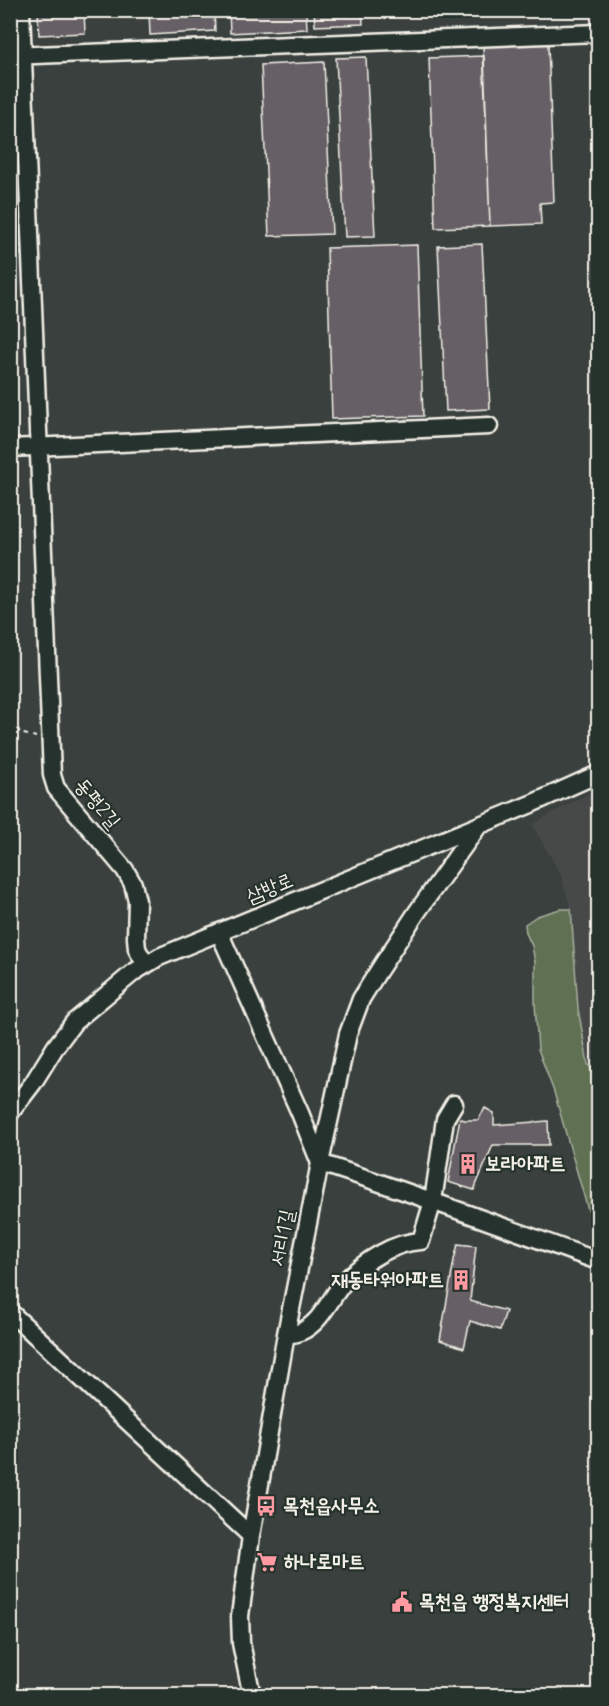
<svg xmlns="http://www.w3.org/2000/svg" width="609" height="1706" viewBox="0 0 609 1706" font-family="Mynerve,'Poor Story',sans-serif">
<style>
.built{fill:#46494a}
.green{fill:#5e7053;stroke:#a9b09e;stroke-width:1.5}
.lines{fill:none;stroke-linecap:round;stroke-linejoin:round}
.stream{stroke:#8c9f9d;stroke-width:4}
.building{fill:#665e65;stroke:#f4f1e8;stroke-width:1.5}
.minor-casing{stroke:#f4f1e8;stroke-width:21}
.path{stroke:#f4f1e8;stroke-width:2;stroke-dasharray:4.5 4.5;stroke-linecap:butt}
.minor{stroke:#26332d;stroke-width:16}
.labels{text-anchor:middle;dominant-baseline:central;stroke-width:4.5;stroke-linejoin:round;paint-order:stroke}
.street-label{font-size:20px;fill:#f4f1e8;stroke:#26332d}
.poi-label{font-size:20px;font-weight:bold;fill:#f4f1e8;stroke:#26332d;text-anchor:start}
</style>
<rect width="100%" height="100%" fill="#39403e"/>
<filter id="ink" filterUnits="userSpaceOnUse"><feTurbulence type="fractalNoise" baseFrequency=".0167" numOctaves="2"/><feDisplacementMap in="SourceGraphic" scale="12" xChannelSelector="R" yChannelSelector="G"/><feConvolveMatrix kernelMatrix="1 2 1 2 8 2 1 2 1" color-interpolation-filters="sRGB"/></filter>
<g filter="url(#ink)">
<path class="built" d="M598,789V1082L588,1064L578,1009L571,909L560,873L532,825L552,813Z"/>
<path class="green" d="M560,909H571L578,1009L588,1064L598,1082V1216L588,1210L554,1092L538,1049L535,1003V962L532,946L526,933L525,924L537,916Z"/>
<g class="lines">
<path class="stream" d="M10,254L26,253"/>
</g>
<path class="building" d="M38,10H84L85,33L39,35Z
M149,10H214L215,31L150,35Z
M229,10H306L307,29L230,33Z
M314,10H362L363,24L315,26Z
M548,44L554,202L540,203L541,224L490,226L483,46Z
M484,56L490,226L435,228L429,58Z
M366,57L375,236L345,237L336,58Z
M324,62L332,234L269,236L261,65Z
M10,77H21L26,246L10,247Z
M482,244L490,409L446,411L438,246Z
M417,245L423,416L332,419L327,248Z
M485,1108L494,1113V1125L548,1121L549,1145H493L474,1190L448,1182L460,1118L464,1120H478Z
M458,1244L476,1246L470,1301L506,1311L500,1330L470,1321L464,1348L440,1340L454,1260Z"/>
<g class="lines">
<g class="minor-casing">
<path id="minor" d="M21,10L52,775L56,788L125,870L133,884L137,901L136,938L137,949L146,965
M10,56L598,33
M10,448L489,426
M219,932L300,1113L320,1163C414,1193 506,1228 598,1261
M10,1113L33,1083L56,1046L74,1022L134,972L159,957L531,804L598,774
M10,1312L251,1536
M286,1334C290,1334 296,1334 300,1332C321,1324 331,1296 345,1281C364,1261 394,1242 421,1241L433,1201L445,1119L454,1104
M252,1696L241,1643L240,1616L251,1536L286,1334L320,1163L348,1034L361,999L379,970L417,912L479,825"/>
</g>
<path class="path" d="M10,712L20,733L36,737"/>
<use href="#minor" class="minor"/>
</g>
</g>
<defs>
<g id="building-bare" transform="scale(1.62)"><path d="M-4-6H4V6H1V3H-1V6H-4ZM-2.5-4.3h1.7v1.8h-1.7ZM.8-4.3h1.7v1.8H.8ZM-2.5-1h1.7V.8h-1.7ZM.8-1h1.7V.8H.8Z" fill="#ff9aa2" stroke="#26332d" stroke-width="2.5" paint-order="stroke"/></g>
<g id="bus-bare" transform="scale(1.62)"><path d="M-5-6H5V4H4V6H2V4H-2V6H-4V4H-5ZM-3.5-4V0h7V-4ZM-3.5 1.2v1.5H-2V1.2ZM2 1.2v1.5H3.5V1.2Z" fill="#ff9aa2" stroke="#26332d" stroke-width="2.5" paint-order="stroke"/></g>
<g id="supermarket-bare" transform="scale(1.62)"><path d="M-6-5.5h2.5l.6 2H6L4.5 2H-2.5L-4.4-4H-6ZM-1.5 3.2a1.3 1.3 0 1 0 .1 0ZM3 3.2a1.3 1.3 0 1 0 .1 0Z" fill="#ff9aa2" stroke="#26332d" stroke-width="2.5" paint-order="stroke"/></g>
<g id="civic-bare" transform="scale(1.62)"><path d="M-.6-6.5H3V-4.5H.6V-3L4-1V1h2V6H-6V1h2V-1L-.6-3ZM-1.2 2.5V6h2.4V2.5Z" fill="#ff9aa2" stroke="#26332d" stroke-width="2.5" paint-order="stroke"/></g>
</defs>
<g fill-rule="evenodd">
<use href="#building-bare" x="468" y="1164"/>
<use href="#building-bare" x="461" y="1280"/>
<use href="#bus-bare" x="266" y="1506"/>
<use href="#supermarket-bare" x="267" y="1562"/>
<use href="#civic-bare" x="402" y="1602"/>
</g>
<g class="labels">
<g class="street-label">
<text transform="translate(97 804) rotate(50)">동평2길</text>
<text transform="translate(270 889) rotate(-22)">삼방로</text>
<text transform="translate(283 1238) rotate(-79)">서리1길</text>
</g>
<g class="poi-label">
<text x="485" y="1164">보라아파트</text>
<text x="444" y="1280" text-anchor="end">재동타워아파트</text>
<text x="283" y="1506">목천읍사무소</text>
<text x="284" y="1562">하나로마트</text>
<text x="419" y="1602">목천읍 행정복지센터</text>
</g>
</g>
<rect width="609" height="1706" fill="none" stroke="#26332d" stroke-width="36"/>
<rect x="18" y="18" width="573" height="1670" fill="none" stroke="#f4f1e8" stroke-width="2" filter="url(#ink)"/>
</svg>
